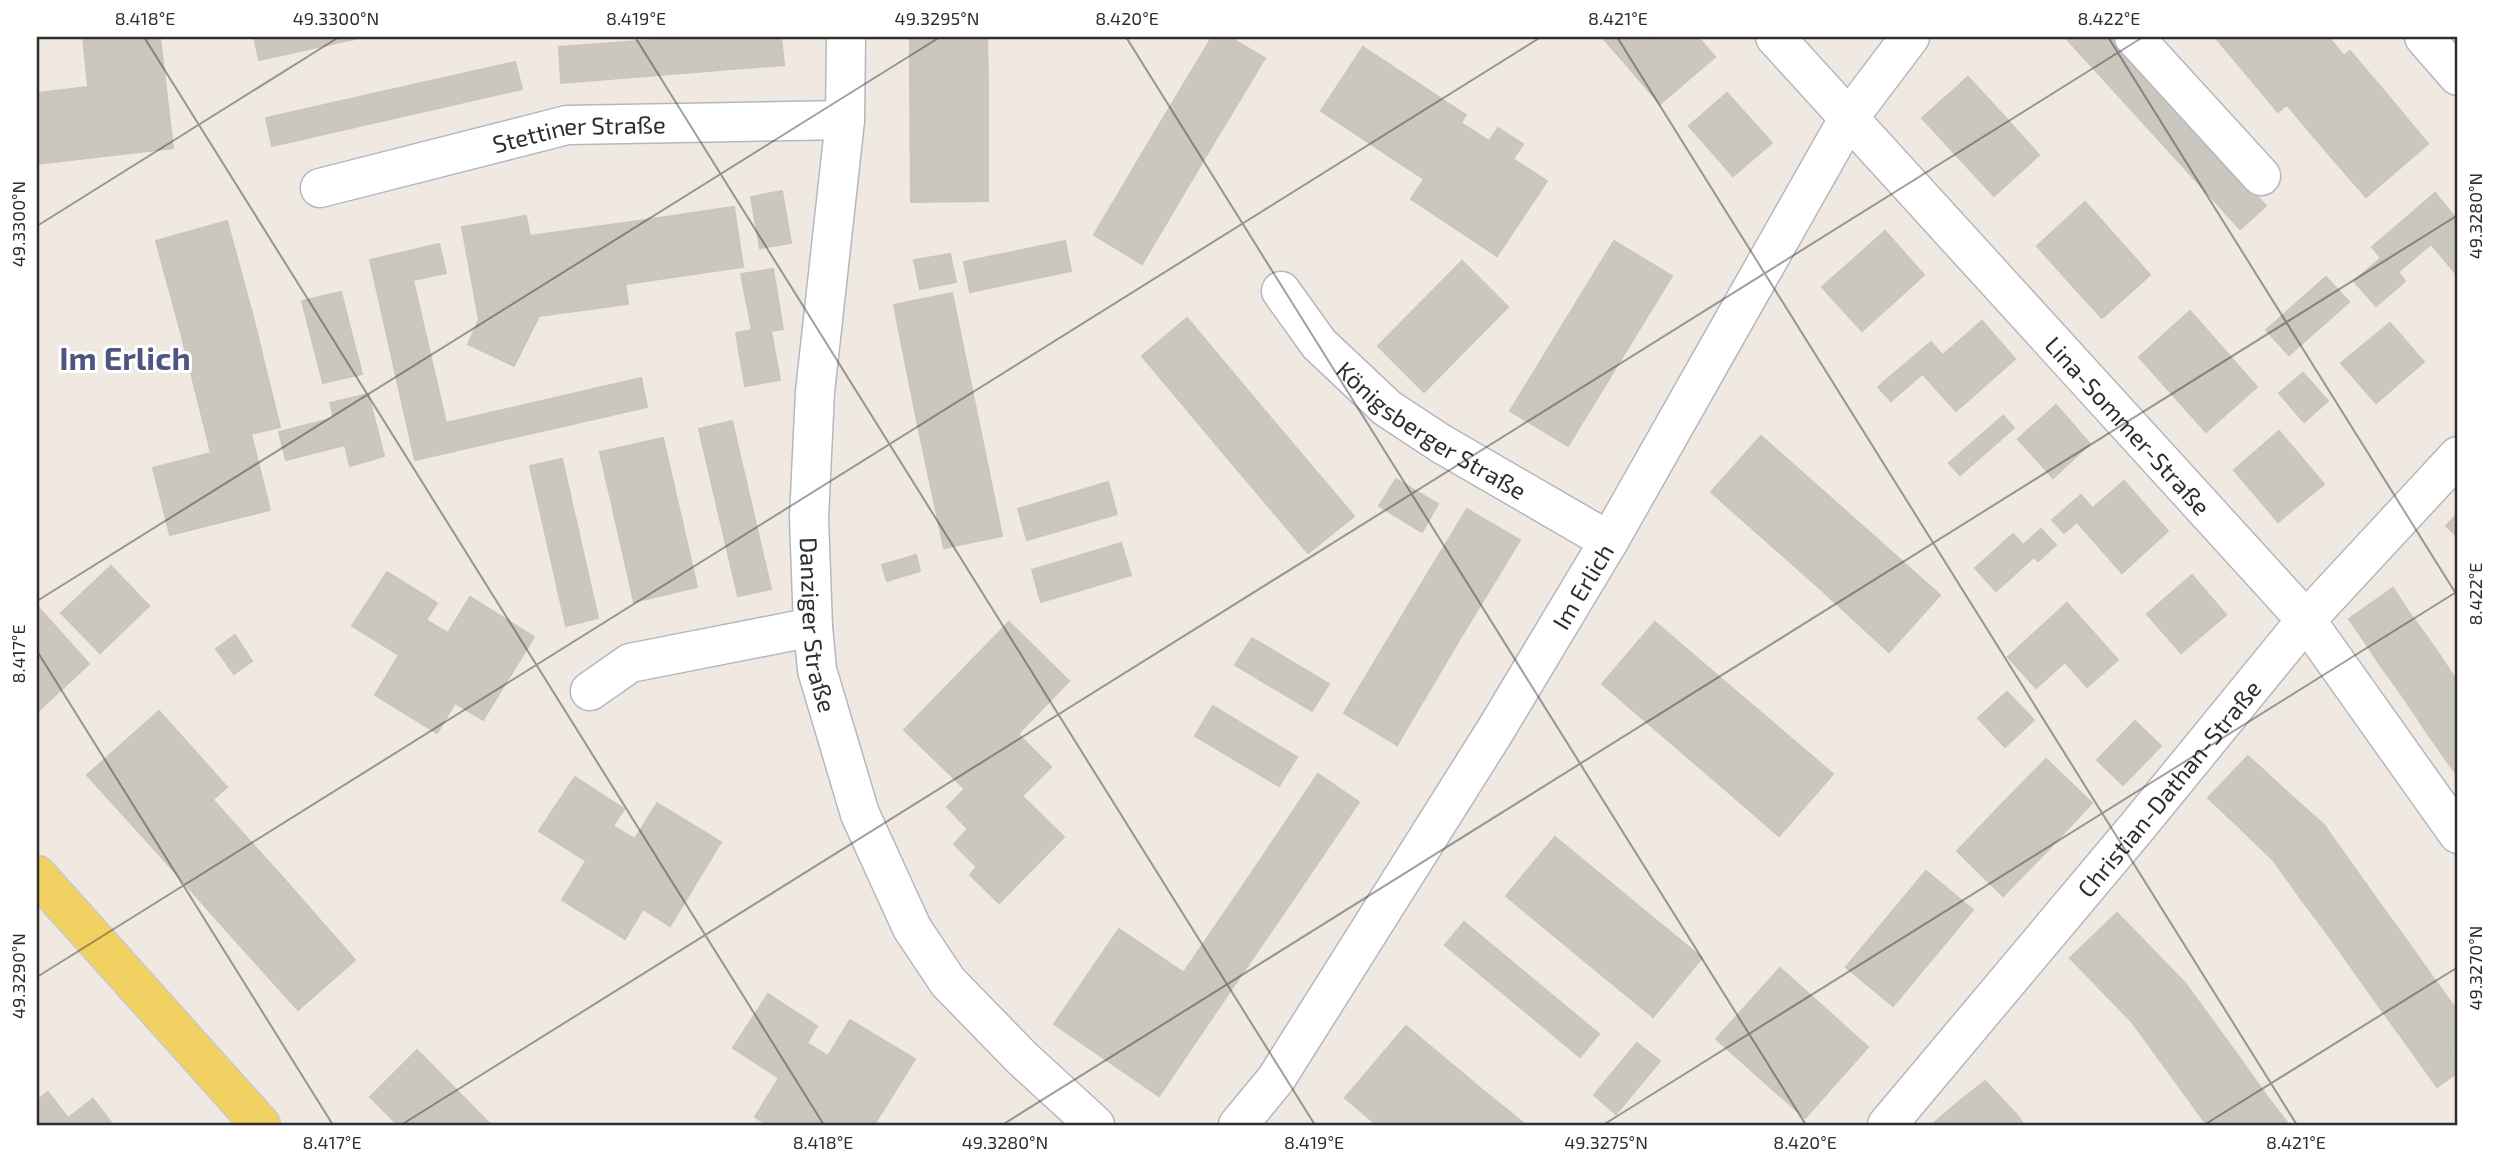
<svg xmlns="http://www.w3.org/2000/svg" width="2495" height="1162" viewBox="0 0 2495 1162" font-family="'Exo 2',sans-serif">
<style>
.building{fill:#cbc7bf;stroke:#cbc5ba;stroke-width:2}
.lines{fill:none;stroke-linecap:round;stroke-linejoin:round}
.minor-casing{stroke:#b4b7c1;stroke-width:41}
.major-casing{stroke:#c9c9c9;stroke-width:41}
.minor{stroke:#fff;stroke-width:38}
.major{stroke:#f2d163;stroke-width:38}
.ticks{fill:none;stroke:#2e2e2e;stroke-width:2;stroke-opacity:0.45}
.labels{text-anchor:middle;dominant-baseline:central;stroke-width:6;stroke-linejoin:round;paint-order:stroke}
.street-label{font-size:24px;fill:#2e2e2e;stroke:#fff}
.district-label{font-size:32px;font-weight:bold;fill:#4d5680;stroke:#fff}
.neatline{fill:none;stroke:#2e2e2e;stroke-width:2.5}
.ticks-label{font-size:18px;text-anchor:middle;fill:#2e2e2e}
</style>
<rect width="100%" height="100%" fill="#efe9e1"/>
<path class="building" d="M83,37H160L173,148L37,164V93L88,87Z
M254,37H364L259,60Z
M692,37H781L784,65L561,83L559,47Z
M910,37H987L988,82L910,83Z
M1212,37H1229L1265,58L1203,161L1155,132Z
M1602,37H1653L1624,62Z
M1653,37H1698L1715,57L1660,104L1624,62Z
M2065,37H2112L2266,206L2240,229Z
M2215,37H2266L2236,62Z
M2266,37H2328L2344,56L2278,112L2236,62Z
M1363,47L1466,115L1424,179L1321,111Z
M2350,51L2389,97L2326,151L2287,105Z
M515,62L522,89L272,146L266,118Z
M1968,77L2004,116L1958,157L1922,118Z
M988,82V201L911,202L910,83Z
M1727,93L1772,143L1733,176L1689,126Z
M2389,97L2428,144L2366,197L2326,151Z
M2004,116L2039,155L1994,196L1958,157Z
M1461,123L1489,141L1498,128L1523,144L1513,159L1547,181L1497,256L1411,199Z
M1155,132L1203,161L1142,264L1094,235Z
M782,191L791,243L760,248L751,197Z
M2435,193L2458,221L2398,272L2405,281L2376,306L2354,281L2381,258L2372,247Z
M2085,202L2118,239L2069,282L2037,246Z
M734,207L743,267L625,284L617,224Z
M526,216L530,236L617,224L628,304L539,316L514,366L468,344L479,320L462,227Z
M227,221L252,313L181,333L156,241Z
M2458,222V276L2431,244Z
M1885,231L1924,275L1862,331L1822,287Z
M2118,239L2150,275L2102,318L2069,282Z
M1065,241L1071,271L970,292L964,262Z
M1614,241L1672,276L1620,361L1562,326Z
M439,244L446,273L413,280L446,423L641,378L647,407L415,460L370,260Z
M950,254L956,282L920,289L914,260Z
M1462,261L1508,307L1424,392L1378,346Z
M773,269L783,329L771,331L780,380L745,386L736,333L752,330L741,274Z
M2326,277L2349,302L2289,355L2266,330Z
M341,292L362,374L323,383L302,301Z
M952,293L977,414L918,426L894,305Z
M2190,311L2257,387L2206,432L2139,357Z
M252,313L280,427L251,434L270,510L170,535L153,468L211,453L181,333Z
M1187,318L1270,417L1225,455L1142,356Z
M1982,321L2015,359L1956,411L1922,373Z
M2390,323L2424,362L2376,403L2341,363Z
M1562,326L1620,361L1568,446L1510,411Z
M1931,342L1943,356L1891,401L1878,387Z
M2303,373L2328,401L2304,422L2279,393Z
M368,394L384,456L350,466L345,445L286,460L279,432L334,418L330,403Z
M2056,405L2090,444L2053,478L2018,439Z
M977,414L1002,536L944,548L918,426Z
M2003,416L2014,428L1960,475L1949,463Z
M1270,417L1354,516L1308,553L1225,455Z
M732,421L771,589L738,596L699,429Z
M2279,431L2324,484L2278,522L2234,470Z
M1761,436L1867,530L1817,586L1711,492Z
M663,438L697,587L634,602L600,452Z
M562,459L598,618L566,626L530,466Z
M1396,479L1438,504L1422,532L1379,506Z
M2124,481L2168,531L2122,573L2077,522Z
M1108,482L1117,514L1027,540L1018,509Z
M2081,495L2093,509L2064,533L2052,520Z
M1467,509L1520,540L1458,642L1405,611Z
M2458,513V537L2446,526Z
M2041,529L2056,545L2038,561L2023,545Z
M1867,530L1940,595L1889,652L1817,586Z
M2013,534L2034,557L1996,591L1975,568Z
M1121,543L1131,575L1041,602L1032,570Z
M916,555L920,571L887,581L882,565Z
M111,566L149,606L100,653L61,613Z
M387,572L437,603L426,620L448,633L470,597L534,637L483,720L455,703L437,733L375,695L399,655L352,626Z
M2192,575L2226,615L2181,653L2147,614Z
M2393,588L2408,611L2365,642L2349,619Z
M2067,603L2118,660L2087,687L2065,662L2036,688L2008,657Z
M37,606L89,664L37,712Z
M1405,611L1458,642L1397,745L1344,713Z
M2408,611L2425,634L2380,665L2365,642Z
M1009,622L1069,681L965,789L904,730Z
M1655,622L1744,698L1691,760L1602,684Z
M2425,634L2441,657L2397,688L2380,665Z
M235,635L252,661L234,674L216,649Z
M1252,638L1329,684L1312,711L1235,665Z
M2441,657L2456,680L2412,710L2397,688Z
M2456,680L2458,683V713L2428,734L2412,710Z
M2007,692L2034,720L2005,747L1978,718Z
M1744,698L1833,774L1779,836L1691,760Z
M1213,706L1297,757L1279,786L1195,736Z
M159,711L227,787L156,851L87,775Z
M2458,713V747L2444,757L2428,734Z
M2135,721L2161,746L2123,785L2097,760Z
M1018,734L1051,767L1022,796L1064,837L999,903L970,875L977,867L954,844L968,829L947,807Z
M2458,747V776L2444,757Z
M2248,756L2286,791L2263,810L2228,777Z
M2046,759L2092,803L2048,850L2001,805Z
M1318,774L1359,802L1292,901L1251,874Z
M575,777L624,809L613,826L635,839L657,803L721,842L670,926L643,909L625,939L562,900L586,861L539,831Z
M2228,777L2263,810L2241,829L2208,798Z
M2286,791L2324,825L2299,844L2263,810Z
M213,800L284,879L227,931L156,851Z
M2001,805L2048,850L2003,896L1957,851Z
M2263,810L2299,844L2274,861L2241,829Z
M2324,825L2351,863L2326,881L2299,844Z
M1555,837L1629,898L1580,957L1506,896Z
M2299,844L2326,881L2301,899L2274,861Z
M2351,863L2378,901L2353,919L2326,881Z
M1926,871L1973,910L1893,1006L1846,967Z
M1251,874L1292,901L1224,1000L1184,972Z
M284,879L355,960L298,1010L227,931Z
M2326,881L2353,919L2329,936L2301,899Z
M1629,898L1702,958L1653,1017L1580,957Z
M2378,901L2405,938L2380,957L2353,919Z
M2117,913L2151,948L2126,969L2093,936Z
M2353,919L2380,957L2356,974L2329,936Z
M1464,922L1599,1034L1580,1057L1445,945Z
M1119,929L1224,1000L1159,1096L1054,1024Z
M2093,936L2158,1002L2132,1022L2070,958Z
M2405,938L2432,976L2408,994L2380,957Z
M2151,948L2185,983L2158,1002L2126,969Z
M2380,957L2408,994L2383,1012L2356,974Z
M1780,968L1868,1047L1805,1118L1716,1039Z
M2432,976L2458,1012V1015L2435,1032L2408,994Z
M2185,983L2212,1020L2185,1039L2158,1002Z
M768,994L817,1026L807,1043L828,1056L850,1020L915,1059L874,1125H768L755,1117L779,1078L733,1048Z
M2408,994L2435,1032L2410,1049L2383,1012Z
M2158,1002L2185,1039L2159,1059L2132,1022Z
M2458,1015V1064L2435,1032Z
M2212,1020L2239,1057L2213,1077L2185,1039Z
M1406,1026L1480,1088L1450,1125H1377L1345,1098Z
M2435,1032L2458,1064V1072L2437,1087L2410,1049Z
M2185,1039L2213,1077L2186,1096L2159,1059Z
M1637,1043L1660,1061L1616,1114L1594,1095Z
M417,1050L491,1125H398L370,1097Z
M2239,1057L2266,1095L2240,1114L2213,1077Z
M2213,1077L2240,1114L2225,1125H2207L2186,1096Z
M1985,1081L2017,1115L2003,1125H1983L1961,1100Z
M1480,1088L1526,1125H1450Z
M48,1092L68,1118L93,1099L113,1125H37V1101Z
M2266,1095L2289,1125H2248L2240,1114Z
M1961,1100L1983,1125H1938L1935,1122Z
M2240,1114L2248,1125H2225Z
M2017,1115L2024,1125H2003Z"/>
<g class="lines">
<g class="minor-casing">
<g id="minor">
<path id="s1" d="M846,37L845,120L815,392L809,518L813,627L817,670L860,814L912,928L948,982L1022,1058L1095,1125"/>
<path id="s2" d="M1775,37L2306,620L2458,834"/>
<path d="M2134,37L2261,176"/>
<path d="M2424,37L2458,76"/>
<path id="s3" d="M320,188L567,125L845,120"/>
<path id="s4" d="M1281,291L1319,344L1387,408L1440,443L1609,541"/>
<path d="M590,691L630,663L813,627"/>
<path id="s5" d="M1238,1125L1276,1079L1495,731L1609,541L1848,119L1910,37"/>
<path id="s6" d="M1887,1125L2137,827L2306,620L2458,456"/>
</g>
</g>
<g class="major-casing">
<path id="major" d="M37,875L261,1125"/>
</g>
<use href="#minor" class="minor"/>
<use href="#major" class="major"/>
</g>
<path class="ticks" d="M144,37L824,1125M635,37L1315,1125M1126,37L1806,1125M1617,37L2297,1125M2108,37L2458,597M37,226L339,37M37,601L940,37M37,651L333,1125M37,977L1541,37M401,1125L2143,37M1002,1125L2458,215M1603,1125L2458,591M2204,1125L2458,967"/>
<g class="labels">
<g class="street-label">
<text stroke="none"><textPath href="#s3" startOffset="266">Stettiner Straße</textPath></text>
<text stroke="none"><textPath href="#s2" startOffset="525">Lina-Sommer-Straße</textPath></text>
<text stroke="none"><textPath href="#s4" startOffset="208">Königsberger Straße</textPath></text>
<text stroke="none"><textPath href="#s5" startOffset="640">Im Erlich</textPath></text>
<text stroke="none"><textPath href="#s1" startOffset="590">Danziger Straße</textPath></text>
<text stroke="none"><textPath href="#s6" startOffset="439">Christian-Dathan-Straße</textPath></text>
</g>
<g class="district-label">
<text x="125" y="357">Im Erlich</text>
</g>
</g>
<rect width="2495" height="1162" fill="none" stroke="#ffffff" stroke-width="77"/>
<rect x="38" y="38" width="2418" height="1086" class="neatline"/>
<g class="ticks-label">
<text x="145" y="25">8.418°E</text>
<text x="336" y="25">49.3300°N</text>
<text x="636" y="25">8.419°E</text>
<text x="937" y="25">49.3295°N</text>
<text x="1127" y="25">8.420°E</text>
<text x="1618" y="25">8.421°E</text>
<text x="2109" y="25">8.422°E</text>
<text transform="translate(2476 216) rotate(-90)" y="6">49.3280°N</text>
<text transform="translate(19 224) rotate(-90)" y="6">49.3300°N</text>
<text transform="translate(2476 594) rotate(-90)" y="6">8.422°E</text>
<text transform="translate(19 654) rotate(-90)" y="6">8.417°E</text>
<text transform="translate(2476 968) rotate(-90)" y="6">49.3270°N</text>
<text transform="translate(19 976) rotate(-90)" y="6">49.3290°N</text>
<text x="332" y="1149">8.417°E</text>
<text x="823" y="1149">8.418°E</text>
<text x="1005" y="1149">49.3280°N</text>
<text x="1314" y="1149">8.419°E</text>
<text x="1606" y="1149">49.3275°N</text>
<text x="1805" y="1149">8.420°E</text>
<text x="2296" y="1149">8.421°E</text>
</g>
</svg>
